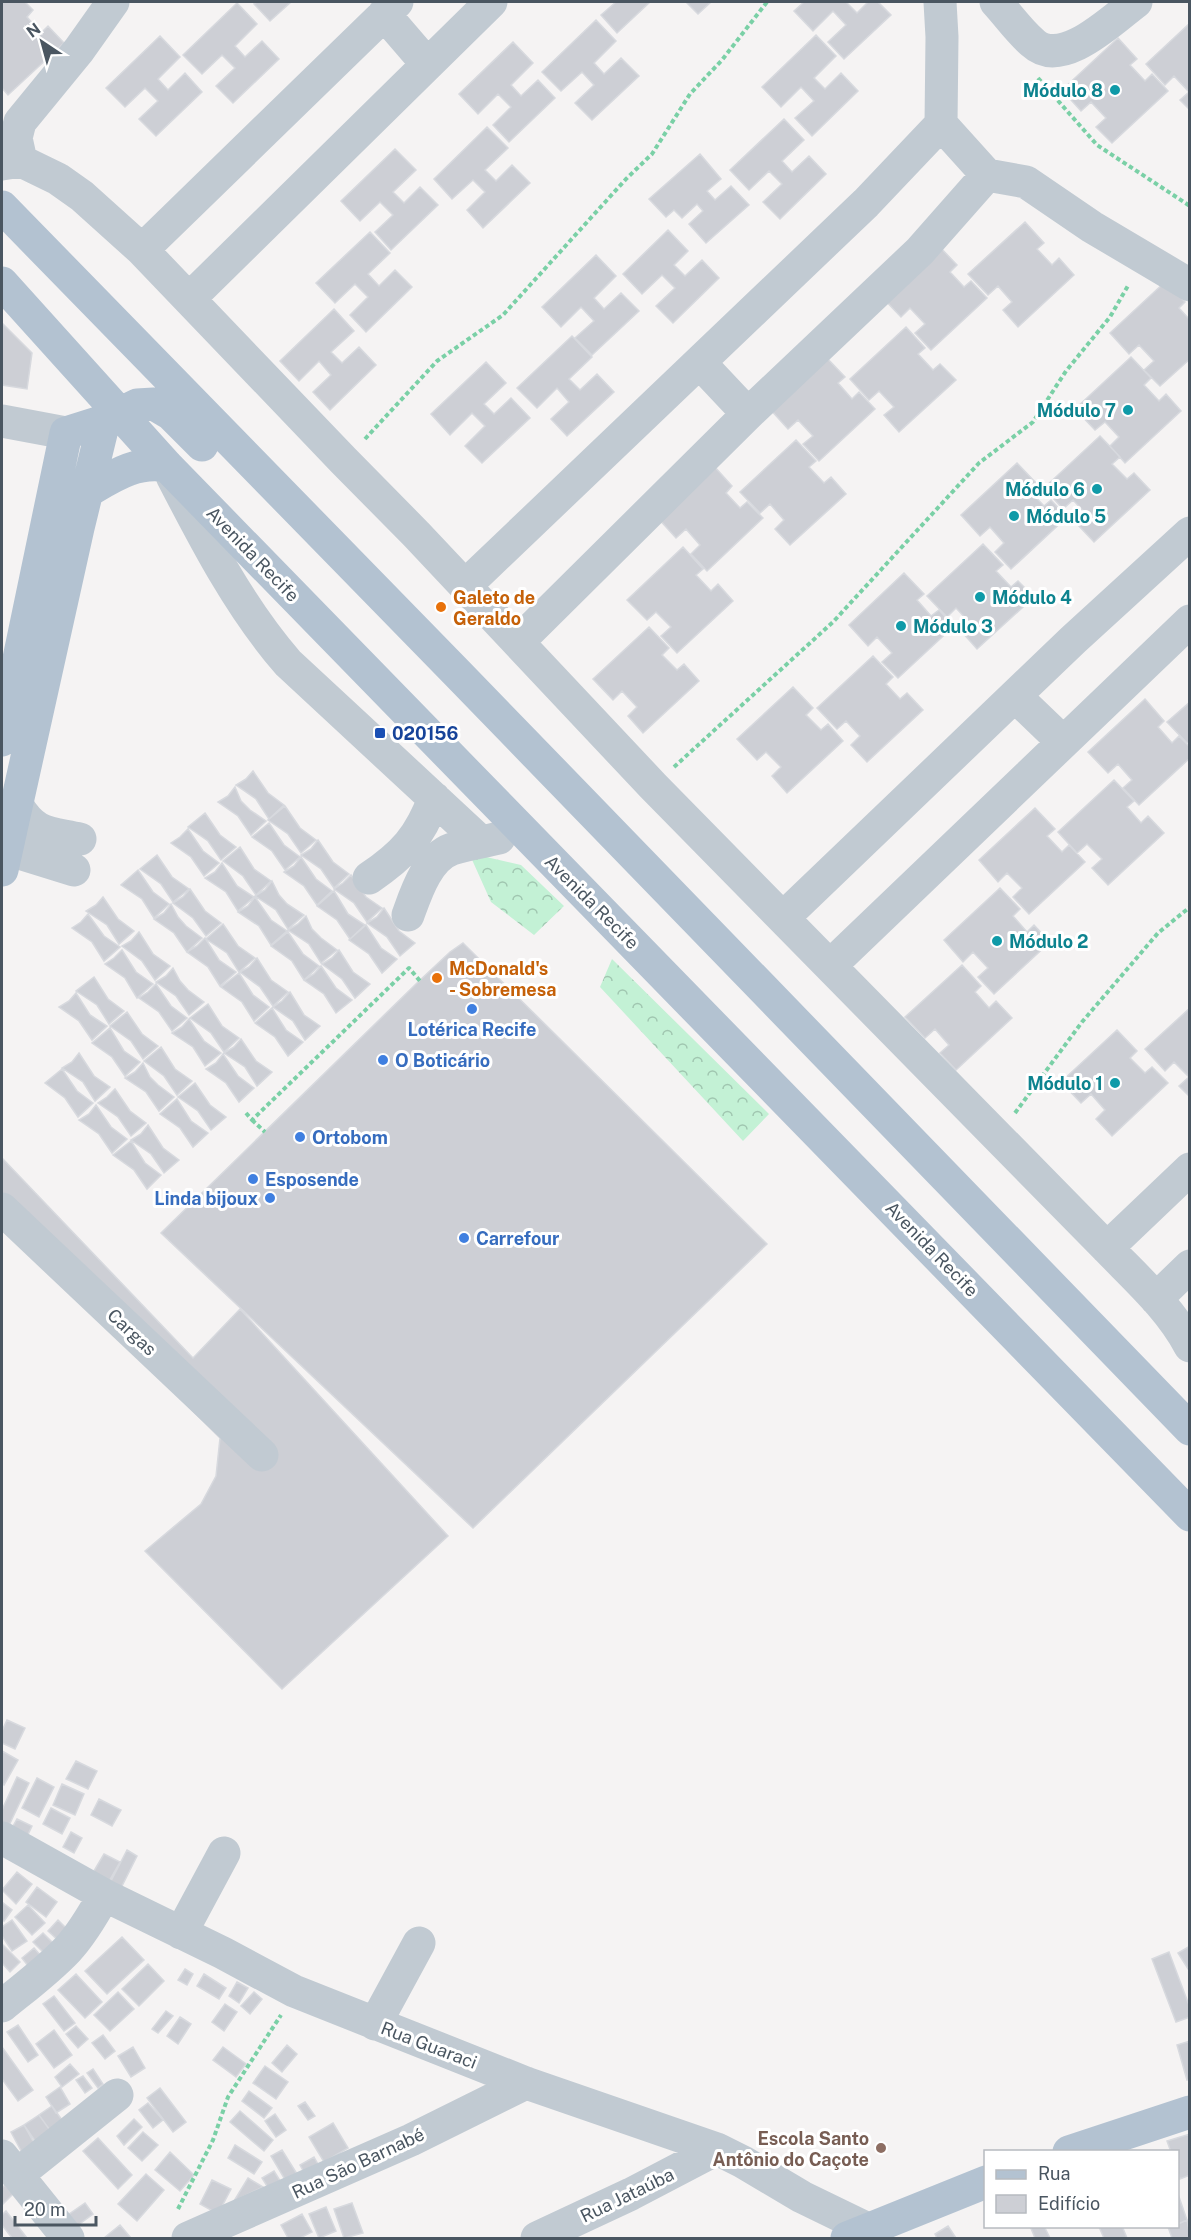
<svg xmlns="http://www.w3.org/2000/svg" width="1191" height="2240" viewBox="0 0 1191 2240" font-family="'Public Sans',sans-serif">
<style>
.forest{fill:url(#forest-crowns)}
.building{fill:#cdcfd5;stroke:#d7d9de;stroke-width:1.5}
.lines{fill:none;stroke-linecap:round;stroke-linejoin:round}
.path{stroke:#7ad0a6;stroke-width:4;stroke-dasharray:4.5 3;stroke-linecap:butt}
.minor{stroke:#c1cad2;stroke-width:33}
.major{stroke:#b3c2d1;stroke-width:33}
.culture-dot{fill:#0f9aa8;stroke:#fff;stroke-width:2}
.food-dot{fill:#e8710a;stroke:#fff;stroke-width:2}
.transit-dot{fill:#1a4fb4;stroke:#fff;stroke-width:2}
.shop-dot{fill:#3f7fe0;stroke:#fff;stroke-width:2}
.education-dot{fill:#8d6e63;stroke:#fff;stroke-width:2}
.labels{text-anchor:middle;dominant-baseline:central;stroke-width:6;stroke-linejoin:round;paint-order:stroke}
.culture-label{font-size:18px;font-weight:bold;fill:#0d838f;stroke:#fff;text-anchor:end}
.street-label{font-size:18px;fill:#4a5661;stroke:#fff}
.food-label{font-size:18px;font-weight:bold;fill:#c56008;stroke:#fff;text-anchor:start}
.transit-label{font-size:18px;font-weight:bold;fill:#164399;stroke:#fff;text-anchor:start}
.shop-label{font-size:18px;font-weight:bold;fill:#366cbe;stroke:#fff;text-anchor:start}
.education-label{font-size:18px;font-weight:bold;fill:#785e54;stroke:#fff;text-anchor:end}
</style>
<defs>
<pattern id="forest-crowns" width="20" height="18" patternUnits="userSpaceOnUse" patternTransform="scale(1.5)"><rect width="20" height="18" fill="#c3f1d5"/><path d="M2 6a3 3 0 1 1 6 0M12 15a3 3 0 1 1 6 0" fill="none" stroke="#a0c6b0"/></pattern>
</defs>
<rect width="100%" height="100%" fill="#f5f3f3"/>
<path class="forest" d="M469,853L521,865L564,906L534,935L491,902Z
M612,959L769,1114L743,1141L600,987Z"/>
<path class="building" d="M2,2H25L33,10L27,17L41,33L48,26L64,43L8,95L2,88Z
M257,2H291L270,21L254,4Z
M616,2H650L617,33L601,15Z
M686,2H711L698,14Z
M804,2H846L857,13L868,2H878L891,15L844,59L828,42L846,25L833,11L813,31L794,11Z
M237,3L257,24L235,46L245,57L262,41L279,59L233,103L216,86L235,68L222,55L202,74L183,55Z
M596,20L616,41L594,63L604,74L621,58L639,76L592,120L575,103L594,85L582,72L561,91L542,72Z
M1190,23V110L1180,100L1189,92L1174,76L1165,85L1146,64Z
M816,35L836,56L814,78L825,89L841,73L858,91L812,136L795,118L814,101L801,87L781,107L762,87Z
M160,36L180,57L158,79L168,90L185,73L202,92L156,136L139,119L158,101L145,88L125,107L106,88Z
M1118,38L1137,59L1130,65L1145,81L1152,74L1168,91L1112,143L1096,127L1106,118L1091,102L1081,111L1062,90Z
M513,42L533,63L511,85L521,96L538,80L555,98L509,142L493,125L511,107L498,94L478,114L459,94Z
M784,119L804,140L782,161L792,172L809,156L826,174L780,219L763,202L782,184L769,171L749,190L730,170Z
M487,127L508,148L485,170L496,181L512,165L530,183L483,228L467,210L485,192L473,180L452,199L434,179Z
M395,149L416,170L393,192L404,203L420,187L438,205L391,250L375,232L393,215L380,202L360,221L341,201Z
M700,154L721,179L707,191L715,200L731,186L749,205L706,243L689,224L703,211L697,204L682,218L674,210L666,217L649,199Z
M1025,222L1044,243L1037,249L1052,265L1059,258L1074,275L1018,327L1003,310L1012,302L998,286L988,295L968,274Z
M668,230L688,251L674,265L685,276L702,260L719,278L673,323L656,306L675,288L662,275L642,294L623,274Z
M370,232L390,253L368,274L379,286L395,270L412,287L366,332L350,315L368,297L355,284L335,303L316,283Z
M937,244L957,265L950,272L964,287L971,281L987,298L931,350L915,333L925,324L910,308L901,317L881,296Z
M596,255L616,276L594,298L604,309L621,293L639,311L592,355L575,338L594,321L581,307L561,327L542,307Z
M1166,281L1185,302L1179,308L1190,320V359L1160,386L1144,370L1154,361L1139,345L1129,354L1110,333Z
M334,309L354,331L331,352L342,363L359,347L376,365L330,410L313,392L331,375L319,361L299,381L280,361Z
M2,323L32,353L27,389L2,385Z
M906,327L925,348L918,354L933,370L940,364L956,380L899,432L884,415L894,407L879,391L869,400L850,379Z
M572,336L592,357L569,379L580,390L597,374L614,392L567,436L551,419L569,402L557,388L537,408L517,388Z
M825,356L845,377L838,383L852,399L859,392L875,409L819,461L803,444L813,436L798,420L788,429L769,408Z
M1131,357L1151,378L1144,385L1159,401L1166,394L1181,411L1125,463L1110,446L1119,437L1105,422L1095,430L1075,409Z
M486,362L506,383L484,404L494,414L511,398L530,418L482,463L465,446L485,426L472,413L450,435L431,414Z
M1100,436L1120,457L1112,464L1127,479L1134,473L1150,490L1094,542L1078,525L1088,516L1073,500L1063,509L1044,488Z
M796,440L816,461L809,467L824,483L831,477L846,494L790,545L775,529L784,520L770,504L760,513L740,492Z
M1017,463L1037,484L1030,491L1044,506L1051,500L1067,517L1011,569L995,552L1004,543L990,527L980,536L961,515Z
M713,465L732,486L726,493L740,508L747,502L763,518L707,571L691,554L700,545L686,529L676,538L657,517Z
M983,544L1003,565L996,571L1011,587L1018,581L1034,597L977,649L962,632L971,624L956,608L947,617L927,596Z
M683,547L703,569L696,575L711,591L718,584L733,601L677,653L661,636L671,627L656,612L647,620L627,600Z
M904,573L924,594L917,600L931,616L939,610L954,626L898,678L882,662L892,653L877,637L868,646L849,625Z
M649,627L669,648L662,655L677,670L684,664L699,681L643,733L628,716L637,707L622,691L613,700L593,679Z
M873,656L893,677L886,684L900,699L907,693L923,710L867,762L851,745L860,736L846,721L837,729L817,708Z
M793,687L813,708L806,715L821,730L828,724L843,741L787,793L772,776L781,767L766,752L757,760L737,739Z
M1145,699L1164,721L1158,727L1172,743L1179,736L1190,747V758L1139,805L1123,788L1132,780L1118,764L1108,773L1088,752Z
M1190,702V741L1187,743L1167,722Z
M253,771L268,793L284,805L269,819L256,799L236,785L246,779Z
M1114,780L1134,801L1127,807L1141,823L1148,816L1164,833L1108,885L1092,868L1102,859L1087,844L1077,853L1058,832Z
M235,787L241,801L250,810L266,821L251,835L238,816L218,802L228,796Z
M285,806L300,828L316,840L301,853L288,834L268,820Z
M1035,808L1055,829L1047,836L1062,852L1069,845L1085,862L1029,914L1013,897L1022,888L1007,873L998,882L979,860Z
M205,813L220,835L236,847L221,860L208,841L188,827Z
M269,823L284,845L300,857L285,870L272,851L252,837Z
M188,829L203,851L219,863L204,876L191,857L171,843L180,837Z
M318,840L333,862L349,874L334,888L321,869L301,855L311,849Z
M240,847L254,869L271,881L256,895L243,876L223,861Z
M157,855L172,877L189,889L173,902L161,884L140,869Z
M301,857L316,879L332,891L317,905L304,886L284,872L294,866Z
M222,863L237,886L254,897L238,911L226,892L205,878L215,872Z
M138,870L153,892L169,904L154,918L142,899L121,885Z
M351,875L366,897L382,908L367,922L354,903L334,889L343,883Z
M272,881L279,895L287,904L304,915L288,929L276,910L255,896L265,890Z
M1000,888L1020,909L1013,916L1027,932L1034,925L1050,942L994,994L978,977L988,968L973,952L963,962L944,940Z
M190,889L205,911L221,923L206,936L193,918L173,903L183,897Z
M334,891L348,914L365,925L350,939L337,920L317,906Z
M103,897L118,919L134,931L119,944L107,925L86,911L96,905Z
M255,897L271,920L287,931L271,945L259,926L238,912L248,906Z
M171,904L178,917L186,926L202,938L187,952L174,933L154,919L164,913Z
M384,908L399,931L415,943L400,956L387,937L367,923L377,917Z
M88,914L104,936L120,947L104,961L92,942L72,928L81,922Z
M306,916L312,929L321,938L337,950L321,963L309,944L288,930L298,924Z
M223,924L238,946L255,958L239,972L227,953L206,939Z
M366,925L381,948L397,959L382,973L369,954L349,940Z
M139,932L153,954L170,966L155,980L142,961L122,946L131,941Z
M288,932L303,954L319,966L304,980L292,961L271,946Z
M205,938L219,960L236,972L220,986L208,967L187,952L197,946Z
M463,943L767,1244L473,1528L161,1233L418,982L450,952Z
M122,950L136,972L153,984L137,998L125,978L105,964L114,958Z
M339,950L353,972L370,984L355,998L342,979L322,964L332,958Z
M257,958L271,980L288,992L273,1006L260,987L240,972L249,967Z
M962,965L981,986L975,992L989,1008L996,1001L1012,1018L956,1070L940,1053L949,1045L935,1029L925,1038L905,1017Z
M321,966L336,988L352,1000L336,1013L324,994L304,980L314,974Z
M173,968L180,981L188,990L204,1002L189,1015L176,996L156,982L166,976Z
M239,973L253,995L269,1007L254,1021L242,1002L221,987Z
M94,977L108,999L124,1011L109,1024L97,1005L76,991Z
M156,984L171,1006L187,1018L172,1031L159,1012L139,998L148,992Z
M290,992L304,1015L320,1026L305,1040L293,1021L273,1007L282,1001Z
M76,993L90,1015L107,1026L92,1040L79,1021L59,1007L69,1001Z
M208,1004L222,1026L239,1038L224,1052L211,1033L190,1018Z
M272,1008L286,1030L303,1042L288,1056L275,1037L255,1023Z
M1190,1008V1097L1179,1086L1189,1077L1174,1062L1165,1071L1145,1049Z
M127,1012L142,1034L158,1046L143,1059L131,1041L110,1026Z
M189,1019L204,1041L221,1053L205,1066L193,1047L172,1033L182,1027Z
M110,1028L124,1051L140,1062L125,1076L112,1057L92,1043Z
M1117,1030L1137,1051L1130,1058L1145,1073L1152,1067L1168,1083L1112,1136L1096,1119L1105,1110L1091,1094L1081,1103L1061,1082Z
M241,1039L256,1061L272,1072L257,1086L245,1067L224,1053L234,1047Z
M161,1047L175,1069L192,1081L177,1095L164,1076L144,1061Z
M79,1053L94,1076L110,1087L95,1101L83,1082L62,1068L72,1062Z
M223,1054L238,1076L254,1088L239,1102L226,1083L206,1069L216,1063Z
M143,1063L150,1077L158,1085L174,1097L159,1111L146,1092L125,1078L135,1072Z
M62,1069L77,1091L93,1103L78,1117L65,1098L45,1083Z
M195,1083L210,1105L226,1117L211,1130L198,1111L178,1097Z
M115,1089L130,1111L146,1123L131,1136L118,1117L98,1103L107,1097Z
M177,1099L191,1121L208,1133L193,1147L180,1128L160,1114Z
M96,1105L111,1127L127,1139L112,1153L99,1134L79,1120L89,1114Z
M148,1125L163,1148L179,1160L164,1173L151,1154L131,1140L141,1134Z
M131,1141L145,1163L161,1175L147,1189L134,1170L113,1155Z
M2,1158L193,1358L240,1309L448,1536L282,1689L145,1551L201,1504L216,1476L220,1438L2,1220Z
M7,1720L25,1728L15,1749L2,1743V1731Z
M2,1751L18,1760L4,1785L2,1783Z
M76,1761L97,1771L88,1789L66,1779Z
M17,1777L29,1783L5,1834L2,1832V1810Z
M37,1778L54,1787L39,1817L22,1808Z
M62,1784L84,1794L75,1815L53,1805Z
M99,1799L121,1810L112,1826L91,1815Z
M51,1808L70,1818L62,1834L43,1824Z
M17,1819L32,1826L23,1845L7,1837Z
M71,1832L82,1838L74,1853L63,1847Z
M127,1850L137,1856L121,1888L110,1883Z
M104,1854L120,1862L104,1890L88,1881Z
M17,1872L32,1884L16,1904L2,1890Z
M37,1887L57,1902L46,1917L26,1902Z
M2,1902L12,1910L4,1921L2,1920Z
M28,1905L45,1923L32,1935L15,1917Z
M12,1920L27,1941L12,1951L2,1936V1927Z
M58,1920L71,1933L61,1943L48,1931Z
M43,1933L58,1948L48,1957L33,1942Z
M122,1937L144,1960L107,1994L85,1971Z
M2,1944L20,1962L10,1972L2,1963Z
M1190,1946V1972L1178,1953Z
M34,1948L48,1964L35,1975L22,1958Z
M1169,1952L1190,2008V2017L1176,2022L1152,1959Z
M148,1964L164,1981L139,2006L122,1989Z
M185,1969L193,1974L187,1985L178,1980Z
M76,1974L102,2002L85,2018L58,1990Z
M204,1974L226,1988L219,1999L197,1986Z
M237,1982L248,1988L239,2003L229,1996Z
M118,1992L134,2009L110,2031L94,2015Z
M254,1992L262,1999L250,2014L241,2006Z
M54,1996L75,2023L64,2031L43,2004Z
M225,2004L237,2012L224,2031L212,2022Z
M166,2011L173,2016L158,2033L152,2029Z
M180,2017L191,2024L178,2044L167,2036Z
M18,2025L38,2055L28,2062L7,2032Z
M76,2026L88,2039L78,2048L66,2034Z
M54,2030L72,2055L54,2068L36,2044Z
M103,2035L115,2051L105,2059L92,2043Z
M1190,2041V2079L1187,2080L1177,2045Z
M287,2045L297,2054L282,2072L272,2063Z
M2,2047L33,2090L18,2101L2,2079Z
M133,2047L145,2068L131,2077L118,2056Z
M223,2047L246,2064L236,2077L213,2060Z
M70,2064L79,2074L62,2087L55,2077Z
M265,2066L288,2082L276,2099L253,2083Z
M93,2069L103,2084L98,2088L87,2073Z
M83,2076L92,2088L85,2093L76,2080Z
M60,2087L70,2104L56,2113L46,2097Z
M160,2088L186,2122L173,2132L147,2098Z
M249,2091L272,2108L264,2118L242,2101Z
M305,2102L315,2116L308,2120L298,2106Z
M148,2103L163,2120L153,2128L139,2110Z
M52,2106L70,2131L57,2140L39,2115Z
M240,2111L273,2140L264,2151L230,2122Z
M275,2114L286,2130L276,2137L265,2121Z
M39,2115L57,2140L42,2151L24,2125Z
M134,2119L142,2127L124,2145L117,2136Z
M333,2123L348,2148L324,2162L309,2137Z
M24,2125L39,2152L26,2160L11,2132Z
M143,2132L158,2145L142,2161L128,2148Z
M1190,2134V2175L1180,2179L1178,2172V2152H1171L1167,2141Z
M98,2138L132,2175L118,2189L83,2151Z
M235,2145L262,2162L254,2174L228,2158Z
M282,2150L302,2182L290,2188L271,2156Z
M170,2152L194,2175L180,2191L155,2170Z
M314,2157L324,2175L310,2183L300,2165Z
M274,2171L287,2192L275,2199L262,2178Z
M146,2174L164,2190L137,2221L118,2204Z
M248,2178L263,2187L234,2201Z
M212,2180L231,2189L218,2214L200,2204Z
M5,2185L13,2194L2,2205V2188Z
M1178,2194L1187,2220L1178,2224Z
M85,2203L93,2214L74,2228L65,2217Z
M352,2203L363,2233L344,2238L334,2209Z
M326,2207L336,2231L319,2238L309,2214Z
M6,2211L27,2238H12L2,2225V2215Z
M302,2214L312,2232L300,2238H288L281,2225Z
M1187,2220L1190,2238H1172L1168,2227L1178,2226V2224Z
M120,2225L131,2238H104Z
M948,2226L956,2238H937L935,2234Z
M1030,2226H1044L1050,2238H1035Z
M1122,2226L1127,2238H1104L1099,2227Z"/>
<g class="lines">
<path class="path" d="M1038,78L1097,145L1190,206
M365,439L437,361L503,315L626,179L652,154L690,94L722,60L767,2
M674,767L833,622L979,463L1033,422L1066,371L1110,317L1129,284
M246,1113L252,1120L409,968L420,981
M1015,1113L1082,1022L1158,933L1190,907
M252,1120L265,1132
M178,2209L213,2140L228,2097L281,2015"/>
<path class="minor" d="M940,2L942,37L941,124L987,175L1026,182L1092,227L1190,285
M996,2C1008,15 1019,31 1033,43C1062,70 1113,19 1136,2
M384,14L427,64
M21,161L16,138L20,122L79,50L113,2
M2,164L21,161L58,179L82,196L142,250L344,461L416,534L653,786L1107,1248C1136,1278 1170,1308 1190,1346
M142,250L397,2
M189,299L491,2
M700,363L748,414
M2,421L66,433
M172,476C205,540 240,608 288,663L481,842
M465,586L866,203L941,124
M518,642L748,414L920,251L987,175
M1015,696L1063,742
M17,805C35,835 48,832 80,839
M2,850L16,852L74,870
M369,878C403,855 420,837 434,798
M408,915C416,893 427,858 452,849C466,844 483,842 499,838
M784,917L1073,640L1190,533
M831,965L1190,621
M2,1209L262,1455
M1107,1248L1190,1169
M1156,1299L1190,1266
M2,1838L104,1895L223,1953L294,1991L526,2083L717,2149L743,2162L802,2197L868,2229
M181,1933L224,1853
M2,2006C24,1988 47,1971 67,1950C82,1934 93,1915 104,1895
M375,2024L419,1943
M2,2156L68,2238
M17,2175L117,2095
M188,2238L411,2140L526,2083
M537,2238L631,2194L717,2149"/>
<path class="major" d="M2,207L457,673L1190,1429
M2,283L167,466L1190,1515
M86,492C112,477 136,460 167,466
M2,740L66,433L104,421L137,405L154,404L171,414L202,445
M2,870L78,528L104,421
M1069,2152L1190,2112
M847,2238L986,2182"/>
</g>
<g class="culture-dot">
<circle cx="1115" cy="90" r="6"/>
<circle cx="1128" cy="410" r="6"/>
<circle cx="1097" cy="489" r="6"/>
<circle cx="1014" cy="516" r="6"/>
<circle cx="980" cy="597" r="6"/>
<circle cx="901" cy="626" r="6"/>
<circle cx="997" cy="941" r="6"/>
<circle cx="1115" cy="1083" r="6"/>
</g>
<g class="food-dot">
<circle cx="441" cy="607" r="6"/>
<circle cx="437" cy="978" r="6"/>
</g>
<rect class="transit-dot" x="374" y="727" width="12" height="12" rx="3"/>
<g class="shop-dot">
<circle cx="472" cy="1009" r="6"/>
<circle cx="383" cy="1060" r="6"/>
<circle cx="300" cy="1137" r="6"/>
<circle cx="253" cy="1179" r="6"/>
<circle cx="270" cy="1198" r="6"/>
<circle cx="464" cy="1238" r="6"/>
</g>
<circle class="education-dot" cx="881" cy="2148" r="6"/>
<g class="labels">
<g class="culture-label">
<text x="1103" y="90">Módulo 8</text>
<text x="1116" y="410">Módulo 7</text>
<text x="1085" y="489">Módulo 6</text>
<text x="1026" y="516" text-anchor="start">Módulo 5</text>
<text x="992" y="597" text-anchor="start">Módulo 4</text>
<text x="913" y="626" text-anchor="start">Módulo 3</text>
<text x="1009" y="941" text-anchor="start">Módulo 2</text>
<text x="1103" y="1083">Módulo 1</text>
</g>
<g class="street-label">
<text transform="translate(253 554) rotate(46)">Avenida Recife</text>
<text transform="translate(592 902) rotate(45)">Avenida Recife</text>
<text transform="translate(932 1249) rotate(46)">Avenida Recife</text>
<text transform="translate(132 1332) rotate(43)">Cargas</text>
<text transform="translate(429 2045) rotate(21)">Rua Guaraci</text>
<text transform="translate(358 2163) rotate(-25)">Rua São Barnabé</text>
<text transform="translate(627 2195) rotate(-26)">Rua Jataúba</text>
</g>
<g class="food-label">
<text x="453" y="597">Galeto de<tspan x="453" dy="21">Geraldo</tspan></text>
<text x="449" y="968">McDonald's<tspan x="449" dy="21">- Sobremesa</tspan></text>
</g>
<g class="transit-label">
<text x="392" y="733">020156</text>
</g>
<g class="shop-label">
<text x="472" y="1029" text-anchor="middle">Lotérica Recife</text>
<text x="395" y="1060">O Boticário</text>
<text x="312" y="1137">Ortobom</text>
<text x="265" y="1179">Esposende</text>
<text x="258" y="1198" text-anchor="end">Linda bijoux</text>
<text x="476" y="1238">Carrefour</text>
</g>
<g class="education-label">
<text x="869" y="2138">Escola Santo<tspan x="869" dy="21">Antônio do Caçote</tspan></text>
</g>
</g>
<rect width="1191" height="2240" fill="none" stroke="#4a5661" stroke-width="6"/>
<rect x="984" y="2150" width="195" height="78" fill="#ffffff" stroke="#b7bbc0" stroke-width="1.5"/>
<rect x="996" y="2170" width="30" height="9" fill="#b3c2d1" stroke="#b7bbc0" stroke-width="1.5"/>
<text x="1038" y="2180" font-size="18" fill="#4a5661">Rua</text>
<rect x="996" y="2195" width="30" height="18" fill="#cdcfd5" stroke="#b7bbc0" stroke-width="1.5"/>
<text x="1038" y="2210" font-size="18" fill="#4a5661">Edifício</text>
<g transform="translate(42 42) rotate(324)" stroke="#ffffff" stroke-width="4.5" paint-order="stroke">
<path d="M0-4.5L10 22L0 15L-10 22Z" fill="#4a5661"/>
<text y="-9" font-size="16" font-weight="bold" text-anchor="middle" fill="#4a5661">N</text>
</g>
<path d="M15 2216v9h81v-9" fill="none" stroke="#4a5661" stroke-width="3"/>
<text x="24" y="2216" font-size="18" fill="#4a5661" stroke="#ffffff" stroke-width="4.5" paint-order="stroke">20 m</text>
</svg>
